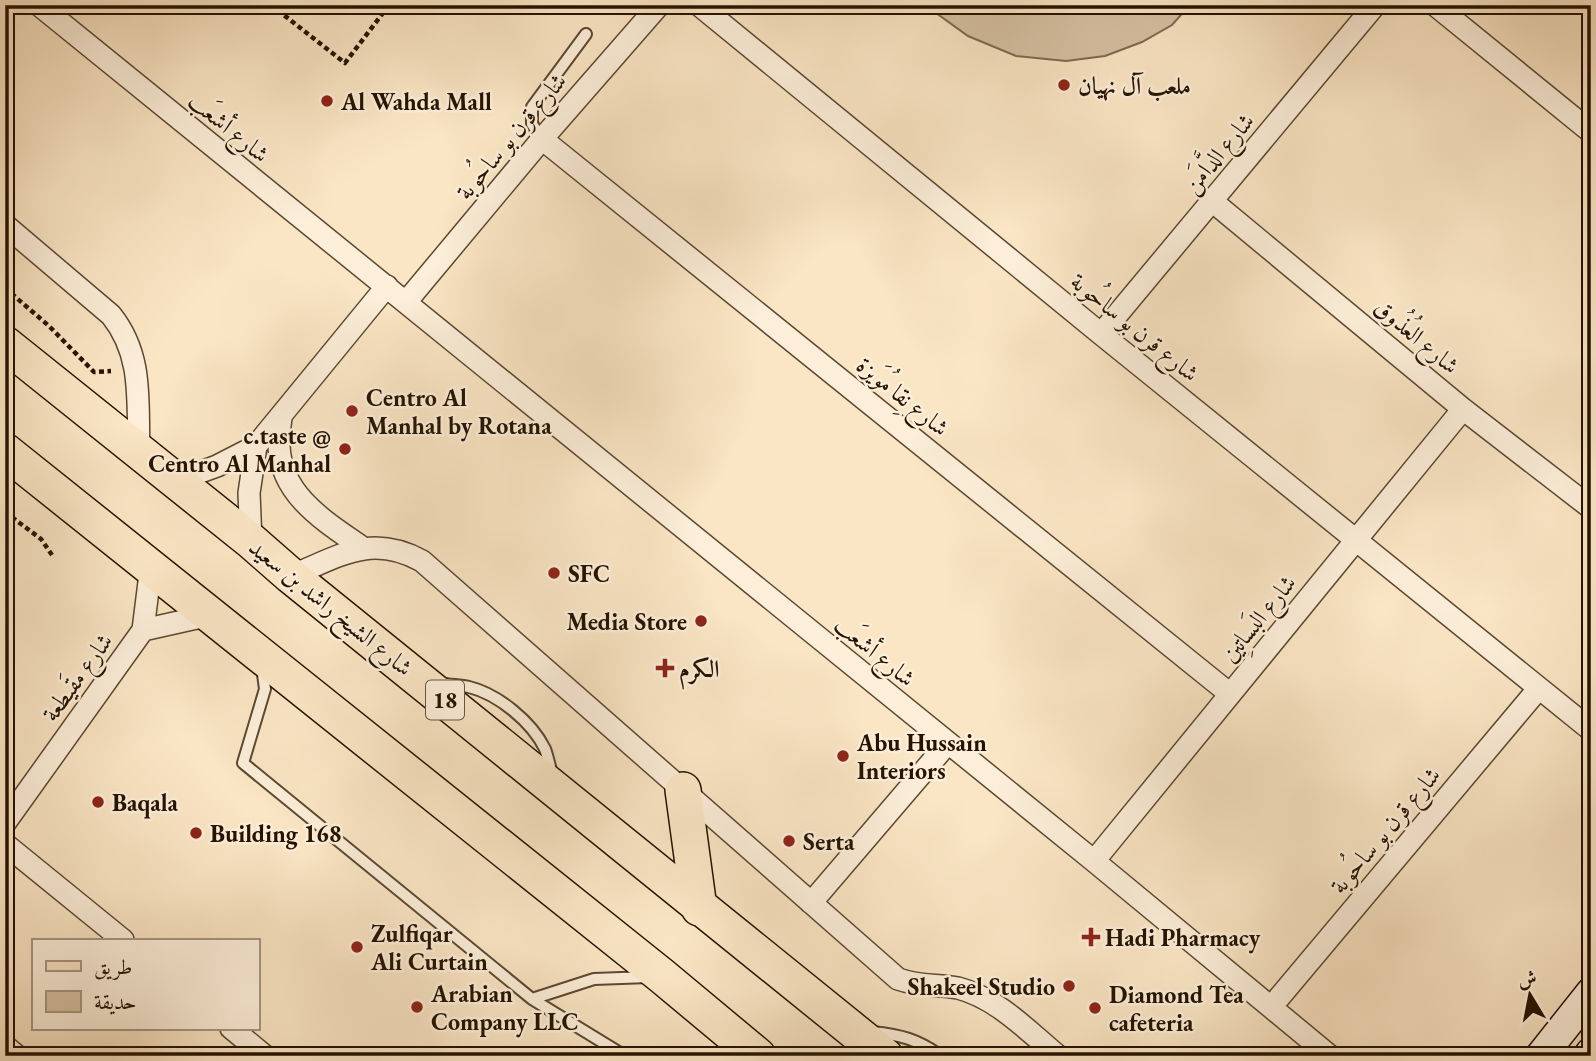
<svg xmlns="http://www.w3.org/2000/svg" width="1596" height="1061" viewBox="0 0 1596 1061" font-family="'EB Garamond',Amiri,serif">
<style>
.green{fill:#d6c1a3;stroke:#7e6a52;stroke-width:2}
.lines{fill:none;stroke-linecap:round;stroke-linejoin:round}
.lane-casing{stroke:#5a4831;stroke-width:14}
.street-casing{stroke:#5a4831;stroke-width:24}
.secondary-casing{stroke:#251300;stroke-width:33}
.primary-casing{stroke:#251300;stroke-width:38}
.path{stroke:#251300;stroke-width:4.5;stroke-dasharray:5 3.5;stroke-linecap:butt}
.lane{stroke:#fceed9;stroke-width:10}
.street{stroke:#fceed9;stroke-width:21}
.secondary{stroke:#fceed9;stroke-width:30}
.primary{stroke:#fae5c4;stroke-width:35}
.poi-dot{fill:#8f2418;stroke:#fceed9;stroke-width:2.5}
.labels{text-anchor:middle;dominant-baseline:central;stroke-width:5;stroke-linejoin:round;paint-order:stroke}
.shield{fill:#fceed9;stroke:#665541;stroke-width:2}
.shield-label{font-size:23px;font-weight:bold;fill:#251300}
.poi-label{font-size:24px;font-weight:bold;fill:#251300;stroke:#fceed9;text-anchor:start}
.street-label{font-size:24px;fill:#251300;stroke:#fceed9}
</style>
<rect width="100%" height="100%" fill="#fae5c4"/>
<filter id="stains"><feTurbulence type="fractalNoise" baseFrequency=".00286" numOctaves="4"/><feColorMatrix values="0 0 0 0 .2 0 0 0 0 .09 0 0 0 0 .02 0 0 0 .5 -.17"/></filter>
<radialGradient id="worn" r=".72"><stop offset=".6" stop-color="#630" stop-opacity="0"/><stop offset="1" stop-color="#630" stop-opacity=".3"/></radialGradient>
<path class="green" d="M925,5H1190L1172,25L1142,42L1105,56L1066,61L1016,56L968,36Z"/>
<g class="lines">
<g class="lane-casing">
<path id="lane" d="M542,139L532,124V107L586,34
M262,667L265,689L243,763L532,999L594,979L649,977
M441,683C450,685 460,685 469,687C498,694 532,722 545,749C548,757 550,767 552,775
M532,999L625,1056
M872,1032C901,1035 917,1039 941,1056"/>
</g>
<g class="street-casing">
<path id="street" d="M39,5L1094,861L1330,1056
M699,5L1101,334L1591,730
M1435,5L1591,132
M542,139L1230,694
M1212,201L1463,409L1591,508
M5,225L111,315C144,356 137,402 139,452
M406,302L542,139L659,5
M1101,334L1375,5
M281,418C280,427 278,437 279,446C281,496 326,522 363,548
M176,481L217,466L256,446L387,286
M251,541L249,493L256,446
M291,576C340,556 371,533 422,561L898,979C921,987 937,984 958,988C997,998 1028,1031 1058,1056
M143,630L210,615
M5,823L143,630L151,566
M5,844L123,940
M1094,861L1463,409
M811,903L947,744
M1272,1006L1539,688
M231,1028L265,1056
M5,1046L17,1056"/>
</g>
<g class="secondary-casing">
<path id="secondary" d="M1541,1056L1591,993
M1589,1056L1591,1053"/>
</g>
<g class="primary-casing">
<path id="primary" d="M5,344L251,541L291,576L885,1056
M5,451L662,976L758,1056
M683,790L699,908"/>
</g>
<path class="path" d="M271,5L345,63L389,5
M5,288L49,326L94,372L111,371
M5,512L41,539L52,555"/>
<use href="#lane" class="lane"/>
<use href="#street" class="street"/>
<use href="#secondary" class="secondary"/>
<use href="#primary" class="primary"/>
</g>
<g class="poi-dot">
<circle cx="1064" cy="85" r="7"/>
<circle cx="327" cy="101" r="7"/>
<circle cx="352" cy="411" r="7"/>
<circle cx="345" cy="449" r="7"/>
<circle cx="554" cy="573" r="7"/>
<circle cx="701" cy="621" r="7"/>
<path d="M661.5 657.5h7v7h7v7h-7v7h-7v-7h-7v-7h7z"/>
<circle cx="843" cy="756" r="7"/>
<circle cx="98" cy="802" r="7"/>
<circle cx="196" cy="833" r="7"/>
<circle cx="789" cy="841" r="7"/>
<path d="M1087.5 926.5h7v7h7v7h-7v7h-7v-7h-7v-7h7z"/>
<circle cx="357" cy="947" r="7"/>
<circle cx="1069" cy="986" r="7"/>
<circle cx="417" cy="1007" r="7"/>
<circle cx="1095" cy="1008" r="7"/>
</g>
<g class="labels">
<rect class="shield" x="426" y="680.5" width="38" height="39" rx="5"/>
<g class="shield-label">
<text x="445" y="700">18</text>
</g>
<g class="poi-label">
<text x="1078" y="85">ملعب آل نهيان</text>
<text x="341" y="101">Al Wahda Mall</text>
<text x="366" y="397">Centro Al<tspan x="366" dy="28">Manhal by Rotana</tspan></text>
<text x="331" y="435" text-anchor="end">c.taste @<tspan x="331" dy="28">Centro Al Manhal</tspan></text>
<text x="568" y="573">SFC</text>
<text x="687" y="621" text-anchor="end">Media Store</text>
<text x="679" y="668">الكرم</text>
<text x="857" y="742">Abu Hussain<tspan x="857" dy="28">Interiors</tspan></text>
<text x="112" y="802">Baqala</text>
<text x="210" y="833">Building 168</text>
<text x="803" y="841">Serta</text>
<text x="371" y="933">Zulfiqar<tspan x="371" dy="28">Ali Curtain</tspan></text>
<text x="1105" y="937">Hadi Pharmacy</text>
<text x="1055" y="986" text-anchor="end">Shakeel Studio</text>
<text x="431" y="993">Arabian<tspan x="431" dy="28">Company LLC</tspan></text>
<text x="1109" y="994">Diamond Tea<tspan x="1109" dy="28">cafeteria</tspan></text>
</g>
<g class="street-label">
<text transform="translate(229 127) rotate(39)">شارع أشعَب</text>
<text transform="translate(511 136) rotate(-50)">شارع قرن بو ساحُوبة</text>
<text transform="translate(1218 153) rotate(-50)">شارع الدَّامَن</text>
<text transform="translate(1135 327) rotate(39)">شارع قرن بو ساحُوبة</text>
<text transform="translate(1417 336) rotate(40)">شارع العُذُوق</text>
<text transform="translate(903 396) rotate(39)">شارع نِقا مُوَيزة</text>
<text transform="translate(331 607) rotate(39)">شارع الشيخ راشد بن سعيد</text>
<text transform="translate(1258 618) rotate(-51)">شارع البَساتِين</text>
<text transform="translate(875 651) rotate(39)">شارع أشعَب</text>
<text transform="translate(77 677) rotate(-54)">شارع مقَيطعة</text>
<text transform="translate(1385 830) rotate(-50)">شارع قرن بو ساحُوبة</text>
</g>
</g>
<rect width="1596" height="1061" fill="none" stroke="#fae5c4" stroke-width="28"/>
<rect x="7" y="7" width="1582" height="1047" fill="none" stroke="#251300" stroke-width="3.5"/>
<rect x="14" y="14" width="1568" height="1033" fill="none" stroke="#251300" stroke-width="2"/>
<rect x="32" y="939" width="228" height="91" fill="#fceed9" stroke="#a69682" stroke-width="2"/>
<rect x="46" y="961" width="35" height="10" fill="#fae5c4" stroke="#a69682" stroke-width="2"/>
<text x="94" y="974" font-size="21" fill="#251300">طريق</text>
<rect x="46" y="991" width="35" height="21" fill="#d6c1a3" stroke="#a69682" stroke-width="2"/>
<text x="94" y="1009" font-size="21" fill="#251300">حديقة</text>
<g transform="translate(1530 995) rotate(350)" stroke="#fceed9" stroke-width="5" paint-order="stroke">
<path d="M0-5L12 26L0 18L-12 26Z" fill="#251300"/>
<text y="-10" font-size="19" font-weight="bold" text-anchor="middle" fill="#251300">ش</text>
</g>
<rect width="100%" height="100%" filter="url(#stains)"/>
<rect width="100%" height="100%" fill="url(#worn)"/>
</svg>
